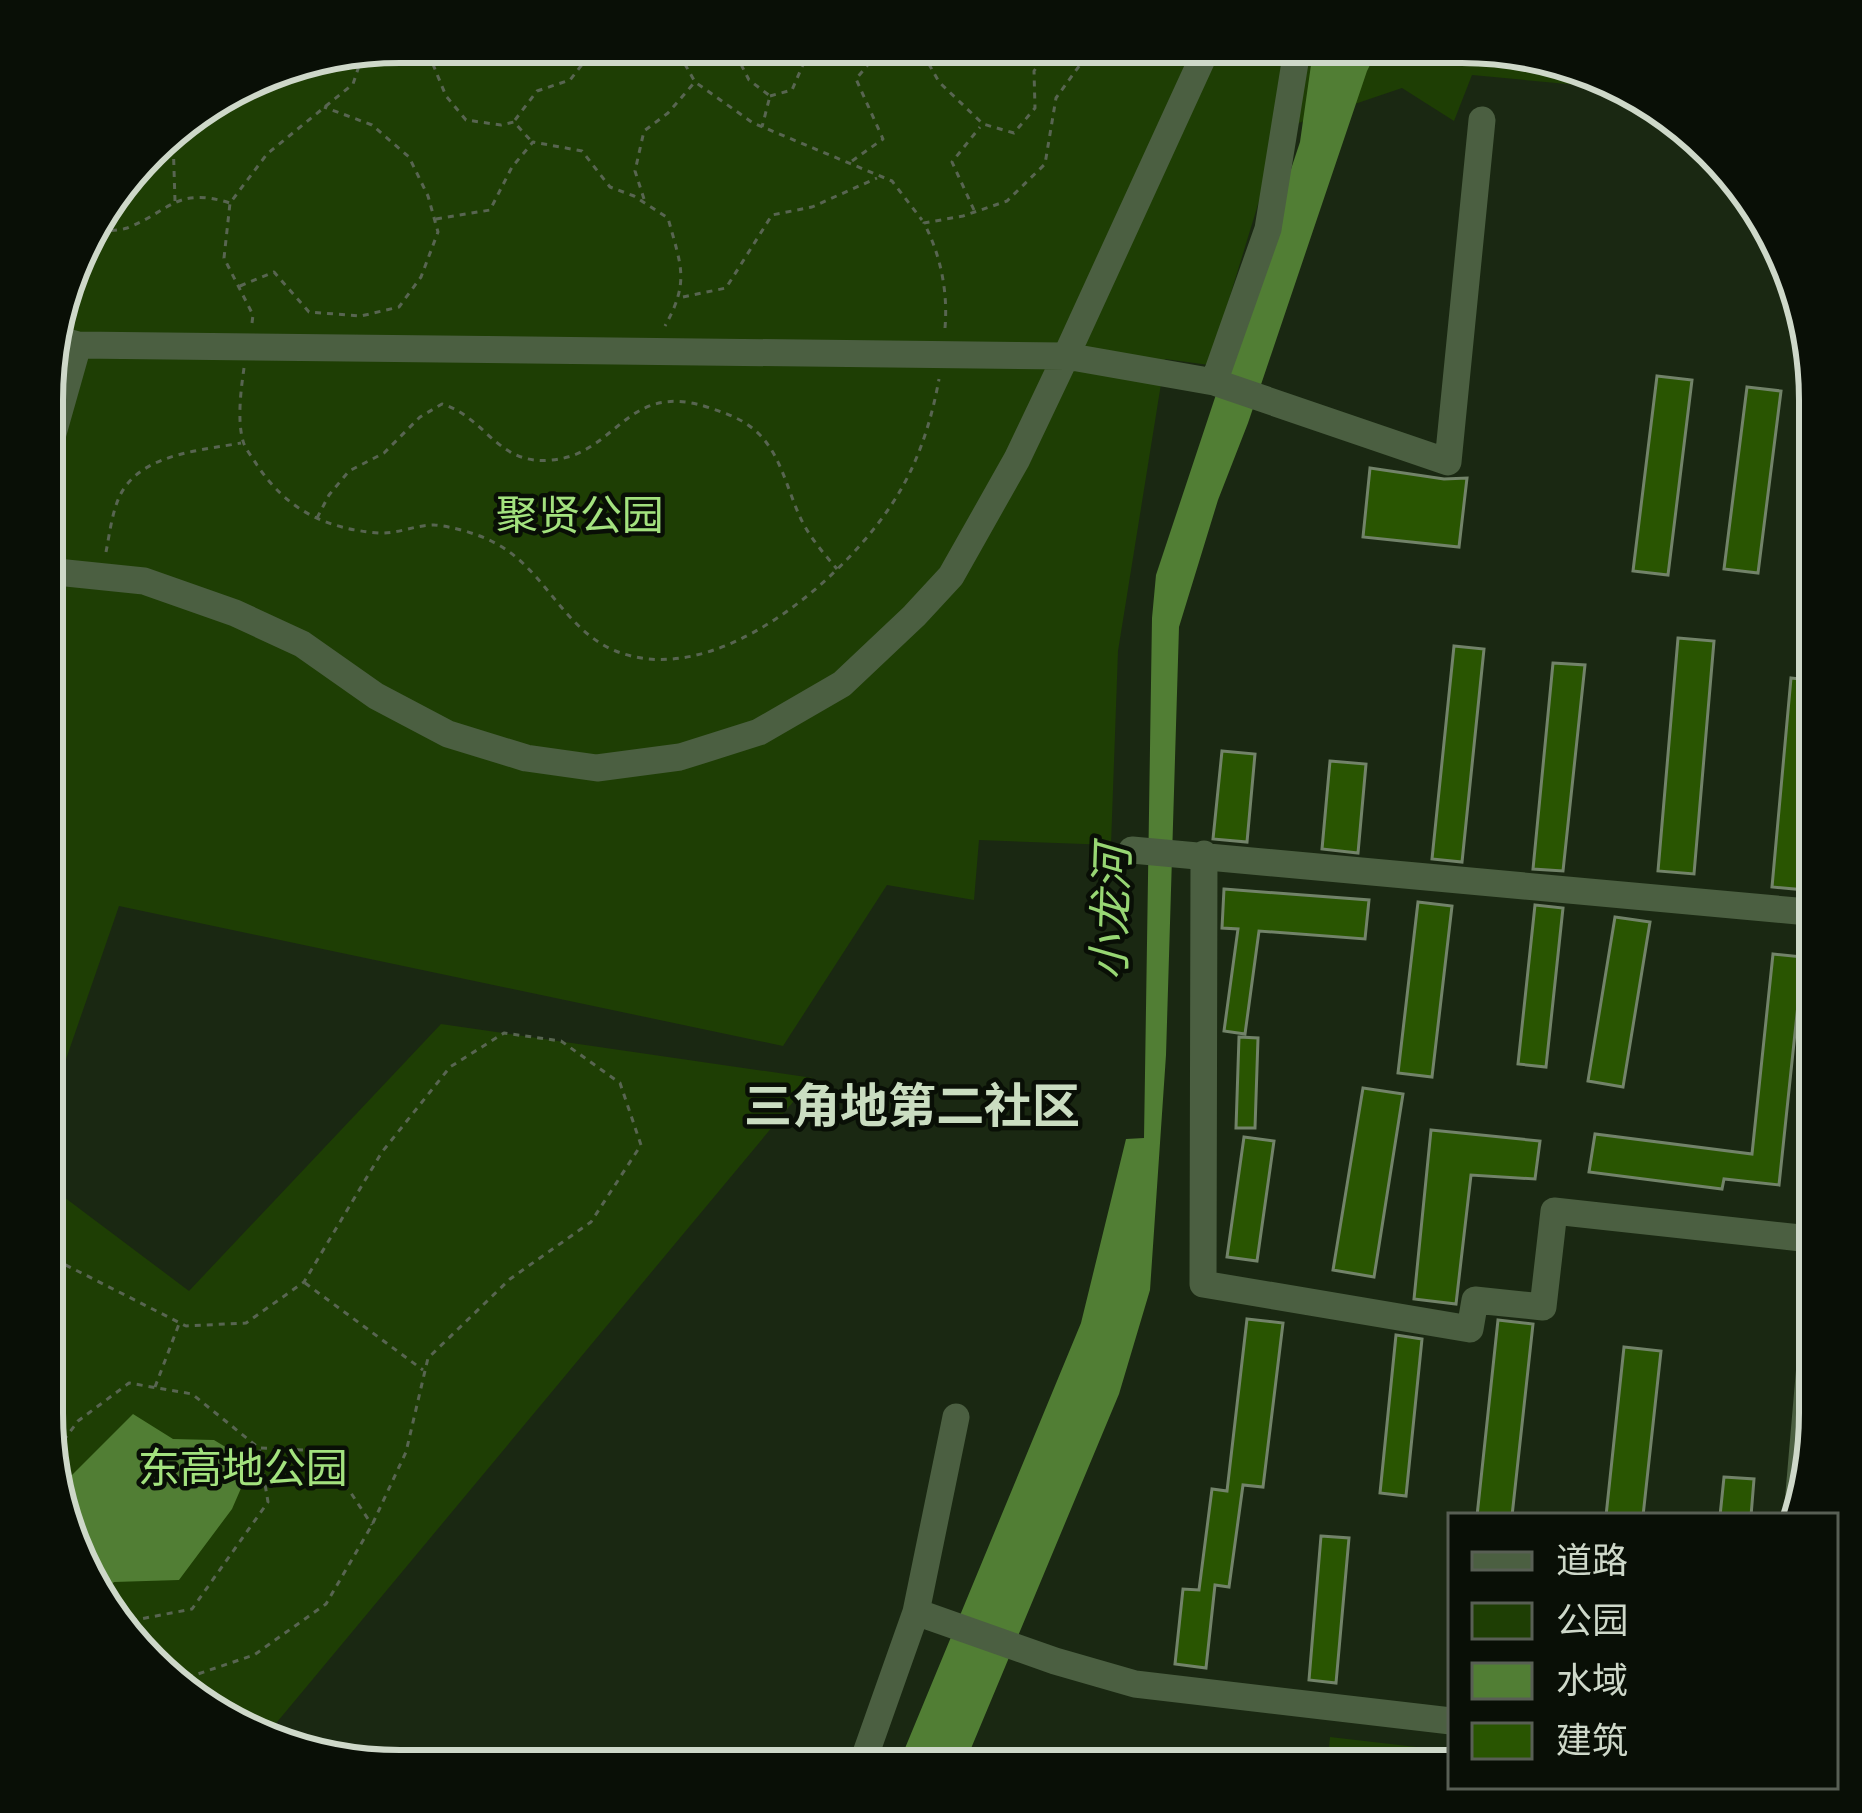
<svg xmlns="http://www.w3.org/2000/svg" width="1862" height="1813" viewBox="0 0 1862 1813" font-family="'Sofia Sans Condensed','Noto Sans SC',sans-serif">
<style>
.green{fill:#1e3e04}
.water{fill:#517e34}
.building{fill:#295501;stroke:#728369;stroke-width:3}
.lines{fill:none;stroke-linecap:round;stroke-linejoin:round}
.path{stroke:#586551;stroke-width:3;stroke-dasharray:6 6;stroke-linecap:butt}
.minor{stroke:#4b5f41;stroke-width:27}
.labels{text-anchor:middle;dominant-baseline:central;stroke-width:9;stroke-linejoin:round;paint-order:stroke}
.park-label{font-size:42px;fill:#a3e27e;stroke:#090f06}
.water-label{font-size:45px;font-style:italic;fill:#97d673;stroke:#090f06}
.quarter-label{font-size:48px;font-weight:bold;fill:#caddc1;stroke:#090f06}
.rim{fill:none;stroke:#ced8c9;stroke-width:6}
</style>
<rect width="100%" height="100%" fill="#1a2812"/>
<path class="green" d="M400,42L1508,45L1642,91L1472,75L1454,121L1402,88L1281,129L1209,365L1165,359L1118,651L1111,845L979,840L974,900L887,885L783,1046L119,906L64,1065L45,1061L49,331L90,221L165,130L285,61Z
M441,1024L813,1078L263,1739L241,1734L116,1631L69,1549L43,1435L44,1182L189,1291Z
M1330,1737L1451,1751V1770H1327Z"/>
<path class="water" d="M1314,44L1380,45L1367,71L1248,423L1218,500L1179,627L1166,1055L1150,1290L1119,1394L962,1770H896L1081,1323L1126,1139L1144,1138L1152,618L1156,575L1300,142Z
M133,1414L173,1439L214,1440L252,1463L232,1509L179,1580L114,1582L97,1598L69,1549L56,1491Z"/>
<path class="building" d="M1657,376L1692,380L1668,575L1633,571Z
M1747,387L1781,391L1758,573L1724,569Z
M1370,468L1444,479L1467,478L1459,547L1363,537Z
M1678,638L1714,641L1694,874L1658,871Z
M1454,646L1484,649L1462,862L1432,859Z
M1553,663L1585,665L1563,871L1533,869Z
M1791,678L1819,681V741L1806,890L1772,887Z
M1222,751L1255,754L1247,842L1213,839Z
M1330,761L1366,764L1358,853L1322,849Z
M1224,889L1369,900L1365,939L1259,931L1245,1034L1224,1031L1238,929L1222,928Z
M1418,902L1452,906L1432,1077L1398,1073Z
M1535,905L1563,908L1546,1067L1518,1064Z
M1615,917L1650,922L1623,1087L1588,1081Z
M1773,954L1803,957L1779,1185L1724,1179L1722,1189L1589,1172L1595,1134L1752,1154Z
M1239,1037L1258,1038L1255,1128H1236Z
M1363,1088L1403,1094L1374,1277L1333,1270Z
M1431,1130L1540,1141L1535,1179L1471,1175L1456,1304L1414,1299Z
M1244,1137L1274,1141L1257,1261L1227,1257Z
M1247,1319L1283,1323L1263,1487L1243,1485L1229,1587L1215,1585L1206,1668L1175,1664L1183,1589L1199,1590L1212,1489L1227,1491Z
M1498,1320L1533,1324L1512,1516H1477Z
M1396,1335L1422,1339L1406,1496L1380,1493Z
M1624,1347L1661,1351L1643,1516H1606Z
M1724,1477L1754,1479L1751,1516H1720Z
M1321,1536L1349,1538L1336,1683L1309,1680Z"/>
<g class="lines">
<path class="path" d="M441,42L432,62L446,96L466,120L501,125L514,122L532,142
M673,43L695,82L753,123L892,181L922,220
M730,43L749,80L770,96L762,127
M917,43L939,82L983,124L1014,133L1035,108L1034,71L1053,44
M770,96L792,90L805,60L796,43
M515,120L537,91L570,80L599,43
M852,161L883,139L856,79L886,43
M644,199L635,171L644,131L668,113L694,83
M175,201L173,138L179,122
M974,210L952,162L980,127
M436,219L490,210L512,167L533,142L582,151L610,187L634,196L668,218C681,266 690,281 665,326
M87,231C99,230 115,232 127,228C169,212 176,186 230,203
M240,286L274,272L309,312L361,316L399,307L421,277L438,232L428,196L409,157L372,125L324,107
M683,297L726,288L772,215L812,207L877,178
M252,323L253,315L224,258L230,203L267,154L353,84L365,48
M945,328C948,292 941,256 924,223L963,216L1007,201L1045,164L1056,98L1095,44
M244,368C241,389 237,420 243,441C245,449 253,458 257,465C287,510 326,529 379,533C398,534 415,525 434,525C451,526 479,534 495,543C542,567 562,625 609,648C712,698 852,574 900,491C920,457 932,418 939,379
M317,518L329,495L349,471L384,453L420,417L442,404C487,418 497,466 552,460C618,454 626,379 710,408C728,414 745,420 759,434C783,458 788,495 804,525C813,541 825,555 837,569
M106,552C110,532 113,503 125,487C149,453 204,450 241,443
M44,1254L186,1326L246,1323L304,1282L382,1152L450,1067L504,1033L561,1041L620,1083L641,1145L591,1222L510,1279L428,1358L406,1452L372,1525L326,1604L254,1655L177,1681
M44,1282H54L59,1265
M305,1283L423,1370
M155,1387L179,1324
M261,1448L305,1450L349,1490L372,1525
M49,1460L78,1421L129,1383L192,1394L259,1448L268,1502L192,1609L135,1620L118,1632"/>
<path class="minor" d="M49,337L78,345L1066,356L1209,44
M1214,382L1268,229L1298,44
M48,451L78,345
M47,571L144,581L235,613L302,644L376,696L448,734L526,758L597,768L680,757L759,732L842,684L914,616L951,576L1017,459L1066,356L1214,382L1448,462L1482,120
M1132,850L1819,913
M1204,854L1203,1284L1470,1329L1475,1300L1543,1307L1554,1211L1819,1240
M1797,1516L1819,1260
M916,1612L1055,1661L1135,1684L1451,1721
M860,1770L916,1612L956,1417"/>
</g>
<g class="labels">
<g class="park-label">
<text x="580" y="517">聚贤公园</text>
<text x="243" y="1470">东高地公园</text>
</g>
<g class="water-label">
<text transform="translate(1113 913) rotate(-88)">小龙河</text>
</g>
<g class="quarter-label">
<text x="912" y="1108">三角地第二社区</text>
</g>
</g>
<path d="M0 0H1862V1813H0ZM400 63H1462A337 337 0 0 1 1799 400V1413A337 337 0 0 1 1462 1750H400A337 337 0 0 1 63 1413V400A337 337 0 0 1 400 63Z" fill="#090f06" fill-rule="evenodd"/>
<path class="rim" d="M400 63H1462A337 337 0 0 1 1799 400V1413A337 337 0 0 1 1462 1750H400A337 337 0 0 1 63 1413V400A337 337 0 0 1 400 63Z"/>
<rect x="1448" y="1513" width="390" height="276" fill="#090f06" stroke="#585f54" stroke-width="3"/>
<rect x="1472" y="1552" width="60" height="18" fill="#4b5f41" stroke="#585f54" stroke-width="3"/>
<text x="1556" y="1573" font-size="36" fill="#ced8c9">道路</text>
<rect x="1472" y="1603" width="60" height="36" fill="#1e3e04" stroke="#585f54" stroke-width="3"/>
<text x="1556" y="1633" font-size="36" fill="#ced8c9">公园</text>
<rect x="1472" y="1663" width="60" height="36" fill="#517e34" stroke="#585f54" stroke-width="3"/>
<text x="1556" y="1693" font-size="36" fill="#ced8c9">水域</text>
<rect x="1472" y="1723" width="60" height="36" fill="#295501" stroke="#585f54" stroke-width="3"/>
<text x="1556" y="1753" font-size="36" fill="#ced8c9">建筑</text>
</svg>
